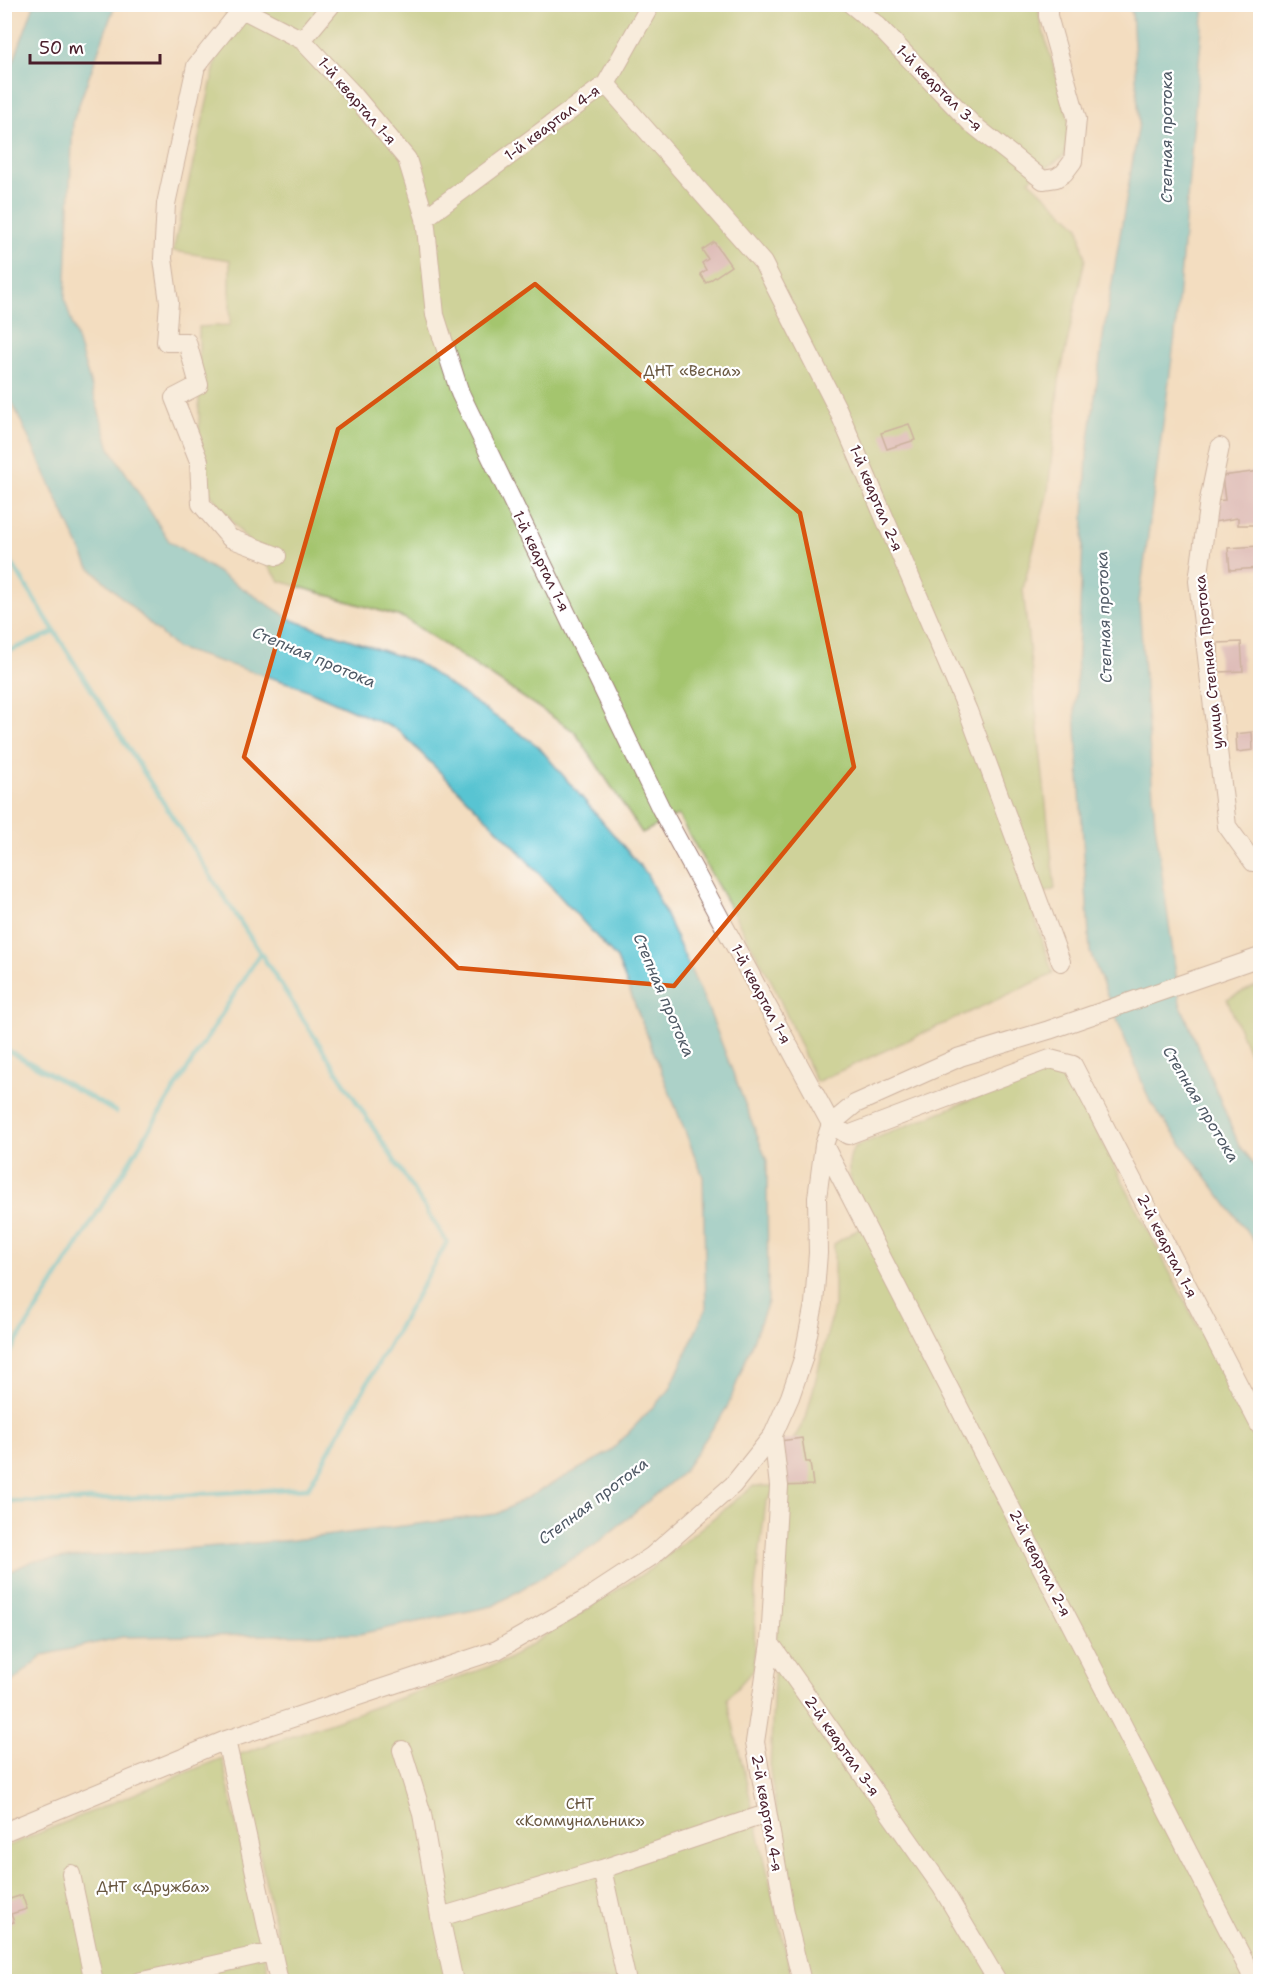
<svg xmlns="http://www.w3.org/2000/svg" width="1265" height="1986" viewBox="0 0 1265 1986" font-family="'Shantell Sans',sans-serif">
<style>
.green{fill:#a4c56e;stroke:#77724c;stroke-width:1.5}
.water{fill:#59c4d2;stroke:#52727e;stroke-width:1.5}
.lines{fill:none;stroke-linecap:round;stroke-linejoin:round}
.stream{stroke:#59c4d2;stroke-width:5}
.building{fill:#c696b1}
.minor-casing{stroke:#9e7e76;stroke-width:20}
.minor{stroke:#fff;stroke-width:18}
.marked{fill:none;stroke:#d8530f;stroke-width:4.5;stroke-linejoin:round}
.labels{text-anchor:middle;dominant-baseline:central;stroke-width:4.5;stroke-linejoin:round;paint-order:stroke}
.street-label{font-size:15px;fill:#4a1f2b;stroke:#fff}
.park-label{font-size:15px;fill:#6a5942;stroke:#fff}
.water-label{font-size:16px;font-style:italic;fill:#4f5965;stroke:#fff}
</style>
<rect width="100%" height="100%" fill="#fff"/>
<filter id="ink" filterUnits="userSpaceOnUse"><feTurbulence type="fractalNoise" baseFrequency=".0167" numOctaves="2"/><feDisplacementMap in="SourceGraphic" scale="12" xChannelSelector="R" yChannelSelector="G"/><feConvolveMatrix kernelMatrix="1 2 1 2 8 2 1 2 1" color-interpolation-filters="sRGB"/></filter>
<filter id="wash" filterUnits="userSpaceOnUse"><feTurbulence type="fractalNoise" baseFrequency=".008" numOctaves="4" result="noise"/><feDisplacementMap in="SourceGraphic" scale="24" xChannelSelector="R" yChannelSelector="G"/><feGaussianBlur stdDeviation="1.35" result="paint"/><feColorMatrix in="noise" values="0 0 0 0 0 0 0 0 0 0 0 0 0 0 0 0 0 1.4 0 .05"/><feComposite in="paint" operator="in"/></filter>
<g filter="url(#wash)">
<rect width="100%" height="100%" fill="#f3ddc0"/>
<path class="green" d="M229,5H1038L1040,20L1069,120L1065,155L1029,180L1079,227L1085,259L1059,381L1048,492L1023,589L1055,889L1029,899L1053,974L816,1082L773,984L678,815L642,833L575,732L404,618L280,581L199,480V327L230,325V260L173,251Z
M1260,984V1080L1227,999Z
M1058,1073L1070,1080L1260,1446V1981H809L792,1913L770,1771L775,1652L790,1445L806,1418L834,1307V1244L870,1222C858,1198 840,1174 854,1147L1032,1075Z
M753,1486H779L766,1502L755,1589L754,1669L727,1699L793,1981H287L238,1755L505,1661L649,1570Z
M222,1758L270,1981L5,1982V1847Z"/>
<path class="water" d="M34,5H115L73,121L65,300L110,448L169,541L292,620L416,662L538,746L647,874L708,1008L767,1161L768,1302L728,1406L683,1472L594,1546L493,1606L359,1634L122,1637L44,1655L5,1688V1574L32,1561L293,1540L497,1514L610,1452L670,1389L706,1308L703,1177L617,959L512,844L398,730L298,686L176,648L88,566L5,387V85Z
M1127,5H1203L1204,6L1175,336L1139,602L1155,823L1180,1003L1239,1145L1260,1171V1249L1150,1102L1090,952L1075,713L1087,454L1104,330L1139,123L1132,13Z"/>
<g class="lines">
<path class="stream" d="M4,551L130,751L447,1242L308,1488L56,1502L4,1501
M4,653L55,632
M4,1048L116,1112
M4,1362L260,953"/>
</g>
<g id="blocks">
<path class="building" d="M714,242L731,266L706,283L700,274L706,270L702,263L708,259L702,250Z
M909,424L915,440L887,449L881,433Z
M1260,471V525H1238V518L1214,522L1211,501L1225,500L1222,476Z
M1259,546L1260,568L1230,570L1228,548Z
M1241,642L1243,671L1219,672L1218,643Z
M1252,732L1253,750L1237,752L1236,734Z
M802,1438L806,1462H810L813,1485L779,1486L780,1441Z
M22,1895L27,1909L11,1914L14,1922L4,1925V1901Z"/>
</g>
</g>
<g filter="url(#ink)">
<use href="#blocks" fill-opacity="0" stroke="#9e7e76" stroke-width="1.5"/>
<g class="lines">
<g class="minor-casing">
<path id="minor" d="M332,4L302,40L352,93L407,159L425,218L435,315L460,393L661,809L831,1124L848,1135L1050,1059L1073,1065L1260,1426
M851,4L878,26L971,123L1043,180L1056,178L1064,173L1073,161L1077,119L1048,16V4
M606,84L763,263L838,410L968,711L1061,962
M425,218L606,84L651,4
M1220,447L1209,500L1198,581L1227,826L1253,862L1260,861
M277,556L230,538L201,504L199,461L174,398L199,385L187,342H166L169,302L163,259L166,204L196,66L242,9L302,40
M824,1145L1255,1982
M773,1435L779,1486L770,1643L941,1886L998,1982
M770,1643L755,1742L785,1913L802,1982
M226,1740L279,1982
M402,1750L422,1814L440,1917L454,1982
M4,1832L226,1740L497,1650L585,1600L652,1556L733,1485L773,1435L790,1397L803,1359L814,1304L818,1253L817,1198L824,1145L831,1124L855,1104L960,1057L1049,1030L1260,957
M602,1869L627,1982
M71,1874L94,1982
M440,1917L602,1869L766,1814
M138,1982L272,1952"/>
</g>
<use href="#minor" class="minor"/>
</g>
</g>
<path d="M0 0H1265V1986H0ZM535,284L800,513L854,767L674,986L458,968L244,757L338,429Z" fill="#f3ddc0" fill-opacity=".55" fill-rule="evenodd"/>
<path class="marked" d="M535,284L800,513L854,767L674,986L458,968L244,757L338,429Z"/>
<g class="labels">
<g class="street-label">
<text transform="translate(939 88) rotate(45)">1-й квартал 3-я</text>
<text transform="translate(357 101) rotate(49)">1-й квартал 1-я</text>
<text transform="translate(552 123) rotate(-37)">1-й квартал 4-я</text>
<text transform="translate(876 498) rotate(67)">1-й квартал 2-я</text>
<text transform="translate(541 561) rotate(64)">1-й квартал 1-я</text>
<text transform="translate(1209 662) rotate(-96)">улица Степная Протока</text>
<text transform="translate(761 994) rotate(62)">1-й квартал 1-я</text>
<text transform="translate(1167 1246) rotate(63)">2-й квартал 1-я</text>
<text transform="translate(1040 1563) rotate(63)">2-й квартал 2-я</text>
<text transform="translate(842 1746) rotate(55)">2-й квартал 3-я</text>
<text transform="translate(767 1813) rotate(80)">2-й квартал 4-я</text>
</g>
<g class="park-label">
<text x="692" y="371">ДНТ «Весна»</text>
<text x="580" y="1804">СНТ<tspan x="580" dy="17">«Коммунальник»</tspan></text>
<text x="153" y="1887">ДНТ «Дружба»</text>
</g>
<g class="water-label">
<text transform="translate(1166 137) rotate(-90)">Степная протока</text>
<text transform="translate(1104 617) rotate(-92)">Степная протока</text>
<text transform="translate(314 657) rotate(23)">Степная протока</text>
<text transform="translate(664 995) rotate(67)">Степная протока</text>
<text transform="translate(1201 1104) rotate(59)">Степная протока</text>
<text transform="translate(593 1501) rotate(-37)">Степная протока</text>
</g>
</g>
<rect width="1265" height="1986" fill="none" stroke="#fff" stroke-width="24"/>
<path d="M30 54v9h130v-9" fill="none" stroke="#4a1f2b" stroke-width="3"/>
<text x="39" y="54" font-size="18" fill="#4a1f2b" stroke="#ffffff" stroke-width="4.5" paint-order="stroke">50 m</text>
</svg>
